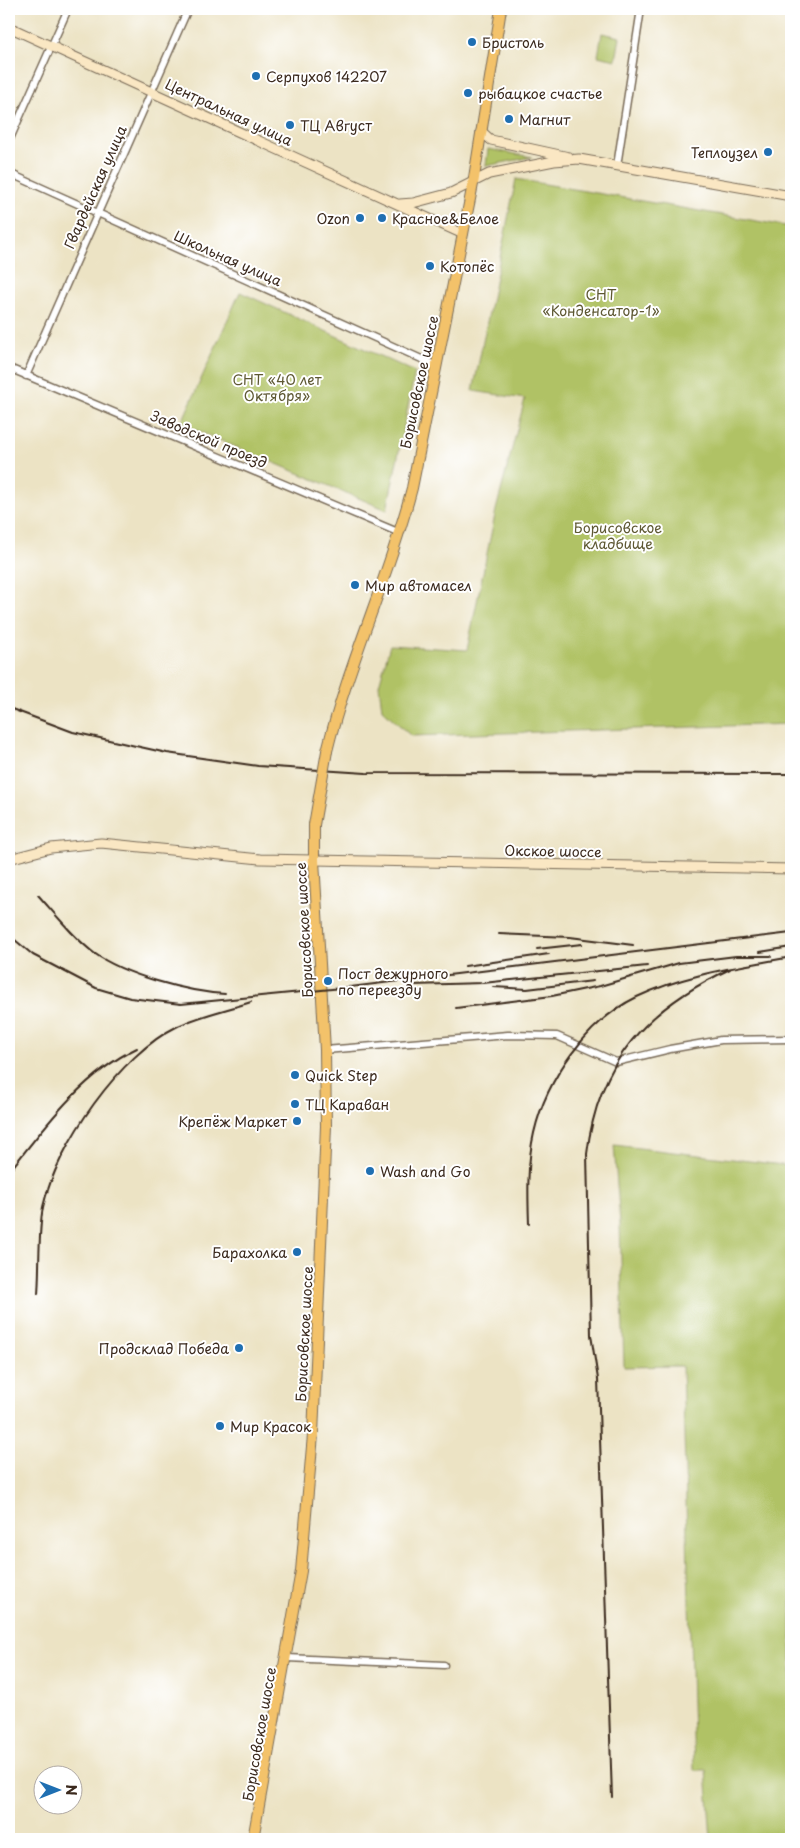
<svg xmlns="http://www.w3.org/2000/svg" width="800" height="1848" viewBox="0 0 800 1848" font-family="'Playpen Sans',sans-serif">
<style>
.green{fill:#b0c265;stroke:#767642}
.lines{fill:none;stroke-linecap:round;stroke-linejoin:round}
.street-casing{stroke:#796b58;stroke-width:9}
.secondary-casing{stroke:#796b58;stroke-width:11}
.primary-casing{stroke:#796b58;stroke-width:12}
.street{stroke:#fff;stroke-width:6}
.secondary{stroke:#fae7c3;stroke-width:9}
.primary{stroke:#f3c26a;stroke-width:10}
.rail{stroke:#3b2a1e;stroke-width:2}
.primary-bridge-casing{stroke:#796b58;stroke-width:12;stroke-linecap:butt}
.primary-bridge{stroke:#f3c26a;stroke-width:10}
.poi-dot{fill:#1f6fb2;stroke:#fff;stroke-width:2}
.labels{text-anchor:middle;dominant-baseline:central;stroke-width:4;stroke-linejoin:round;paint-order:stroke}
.poi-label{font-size:14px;fill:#3b2a1e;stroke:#fff;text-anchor:start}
.street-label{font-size:14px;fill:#3b2a1e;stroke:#fff}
.park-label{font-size:14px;fill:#5e5833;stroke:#fff}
</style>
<rect width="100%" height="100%" fill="#fff"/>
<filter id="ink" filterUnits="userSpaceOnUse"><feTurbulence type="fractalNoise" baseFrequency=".02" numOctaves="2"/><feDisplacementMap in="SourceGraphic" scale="10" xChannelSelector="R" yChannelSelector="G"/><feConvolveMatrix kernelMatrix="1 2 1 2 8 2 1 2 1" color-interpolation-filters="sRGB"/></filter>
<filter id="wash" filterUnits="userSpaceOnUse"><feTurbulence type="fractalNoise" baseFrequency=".0096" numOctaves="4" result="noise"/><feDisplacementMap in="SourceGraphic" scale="20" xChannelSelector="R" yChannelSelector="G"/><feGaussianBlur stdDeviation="1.12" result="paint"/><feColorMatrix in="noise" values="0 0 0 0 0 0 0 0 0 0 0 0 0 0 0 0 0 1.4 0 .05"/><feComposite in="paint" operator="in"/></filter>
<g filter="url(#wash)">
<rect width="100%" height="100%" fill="#ece3c4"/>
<path class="green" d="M602,33L620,37L616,60L598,56Z
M488,149L532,157L486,166Z
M516,179L791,227V724L411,736L382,709L379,685L390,645L467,650L496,510L525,399L473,391Z
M240,292L415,372L387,510L181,424Z
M614,1145L791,1166V1839H711L706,1770H694L682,1366L624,1367L620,1223Z"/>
</g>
<g filter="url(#ink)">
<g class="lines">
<g class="street-casing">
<path id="street" d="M9,141L68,9
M617,166L641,9
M9,173L437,366
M9,368L400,533
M26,376L188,9
M325,1050L508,1035L557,1036L616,1062L670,1049L721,1040L791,1039
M287,1658L444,1665"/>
</g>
<g class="secondary-casing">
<path id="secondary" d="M9,27L463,234
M481,131L491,140L569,157
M400,204L413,203L451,193L489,174L554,161L579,159L791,196
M9,859L51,848L101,843L260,859L791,869"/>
</g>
<g class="primary-casing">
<path id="primary" d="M327,751C349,661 389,577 412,488L473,184L501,9
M253,1839L301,1571L313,1435L326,1126L325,1050L314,860V825"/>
</g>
<use href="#street" class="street"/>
<use href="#secondary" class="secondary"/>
<use href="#primary" class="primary"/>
<path class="rail" d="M9,708L73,732L167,753L258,766L366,773L791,774
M38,895C56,915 73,937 94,953C124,975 188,992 225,994
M499,934L570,937L633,945
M9,935L33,955L96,988L130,998L181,1004L342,988L791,933
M537,949L582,944
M760,952L791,947
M465,966L549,954
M413,985L483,983L647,966
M493,987L527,989L593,981
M456,1008L552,996L600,986L679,963L736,956H771
M9,1172C45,1126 83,1074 137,1048
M529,1224C528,1194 527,1163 534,1133C546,1080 587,1021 637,997C685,974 739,967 791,957
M38,1294C40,1267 38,1233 43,1207C57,1145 120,1054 178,1026C201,1015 227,1010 251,1002
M612,1797L598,1379L591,1335L587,1154C598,1060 647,1008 730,969"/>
<g class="primary-bridge-casing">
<path id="primary-bridge" d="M314,825L327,751"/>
</g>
<use href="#primary-bridge" class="primary-bridge"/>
</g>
</g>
<g class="poi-dot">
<circle cx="472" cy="42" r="5"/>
<circle cx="256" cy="76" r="5"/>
<circle cx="468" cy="93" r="5"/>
<circle cx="509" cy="119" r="5"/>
<circle cx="290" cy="125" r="5"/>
<circle cx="768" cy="152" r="5"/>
<circle cx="360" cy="218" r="5"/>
<circle cx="382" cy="218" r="5"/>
<circle cx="430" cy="266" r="5"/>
<circle cx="355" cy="585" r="5"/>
<circle cx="328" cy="981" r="5"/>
<circle cx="295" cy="1075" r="5"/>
<circle cx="295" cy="1104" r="5"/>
<circle cx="297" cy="1121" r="5"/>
<circle cx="370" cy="1171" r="5"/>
<circle cx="297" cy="1252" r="5"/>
<circle cx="239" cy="1348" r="5"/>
<circle cx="220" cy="1426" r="5"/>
</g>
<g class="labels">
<g class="poi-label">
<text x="482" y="42">Бристоль</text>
<text x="266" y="76">Серпухов 142207</text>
<text x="478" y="93">рыбацкое счастье</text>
<text x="519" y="119">Магнит</text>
<text x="300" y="125">ТЦ Август</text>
<text x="758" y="152" text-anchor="end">Теплоузел</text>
<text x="350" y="218" text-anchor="end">Ozon</text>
<text x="392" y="218">Красное&amp;Белое</text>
<text x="440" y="266">Котопёс</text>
<text x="365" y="585">Мир автомасел</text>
<text x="338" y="973">Пост дежурного<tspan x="338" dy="16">по переезду</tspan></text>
<text x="305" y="1075">Quick Step</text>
<text x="305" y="1104">ТЦ Караван</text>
<text x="287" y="1121" text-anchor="end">Крепёж Маркет</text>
<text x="380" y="1171">Wash and Go</text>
<text x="287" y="1252" text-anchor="end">Барахолка</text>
<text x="229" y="1348" text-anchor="end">Продсклад Победа</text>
<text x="230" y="1426">Мир Красок</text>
</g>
<g class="street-label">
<text transform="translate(229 112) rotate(25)">Центральная улица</text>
<text transform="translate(95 187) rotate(-66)">Гвардейская улица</text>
<text transform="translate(228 258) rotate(24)">Школьная улица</text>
<text transform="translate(419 382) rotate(-78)">Борисовское шоссе</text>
<text transform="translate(209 439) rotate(23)">Заводской проезд</text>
<text transform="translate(553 851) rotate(1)">Окское шоссе</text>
<text transform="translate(304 930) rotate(-93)">Борисовское шоссе</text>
<text transform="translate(304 1334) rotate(-87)">Борисовское шоссе</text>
<text transform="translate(259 1734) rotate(-80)">Борисовское шоссе</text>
</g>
<g class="park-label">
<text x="601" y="294">СНТ<tspan x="601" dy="16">«Конденсатор-1»</tspan></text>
<text x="277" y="379">СНТ «40 лет<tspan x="277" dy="16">Октября»</tspan></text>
<text x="618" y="527">Борисовское<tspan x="618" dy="16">кладбище</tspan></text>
</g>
</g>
<rect width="800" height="1848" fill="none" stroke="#fff" stroke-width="30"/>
<g transform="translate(58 1790) rotate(90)"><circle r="24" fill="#ffffff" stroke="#b1aaa5"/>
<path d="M0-4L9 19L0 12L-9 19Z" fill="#1f6fb2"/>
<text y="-8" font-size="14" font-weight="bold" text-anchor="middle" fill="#3b2a1e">N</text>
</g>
</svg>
